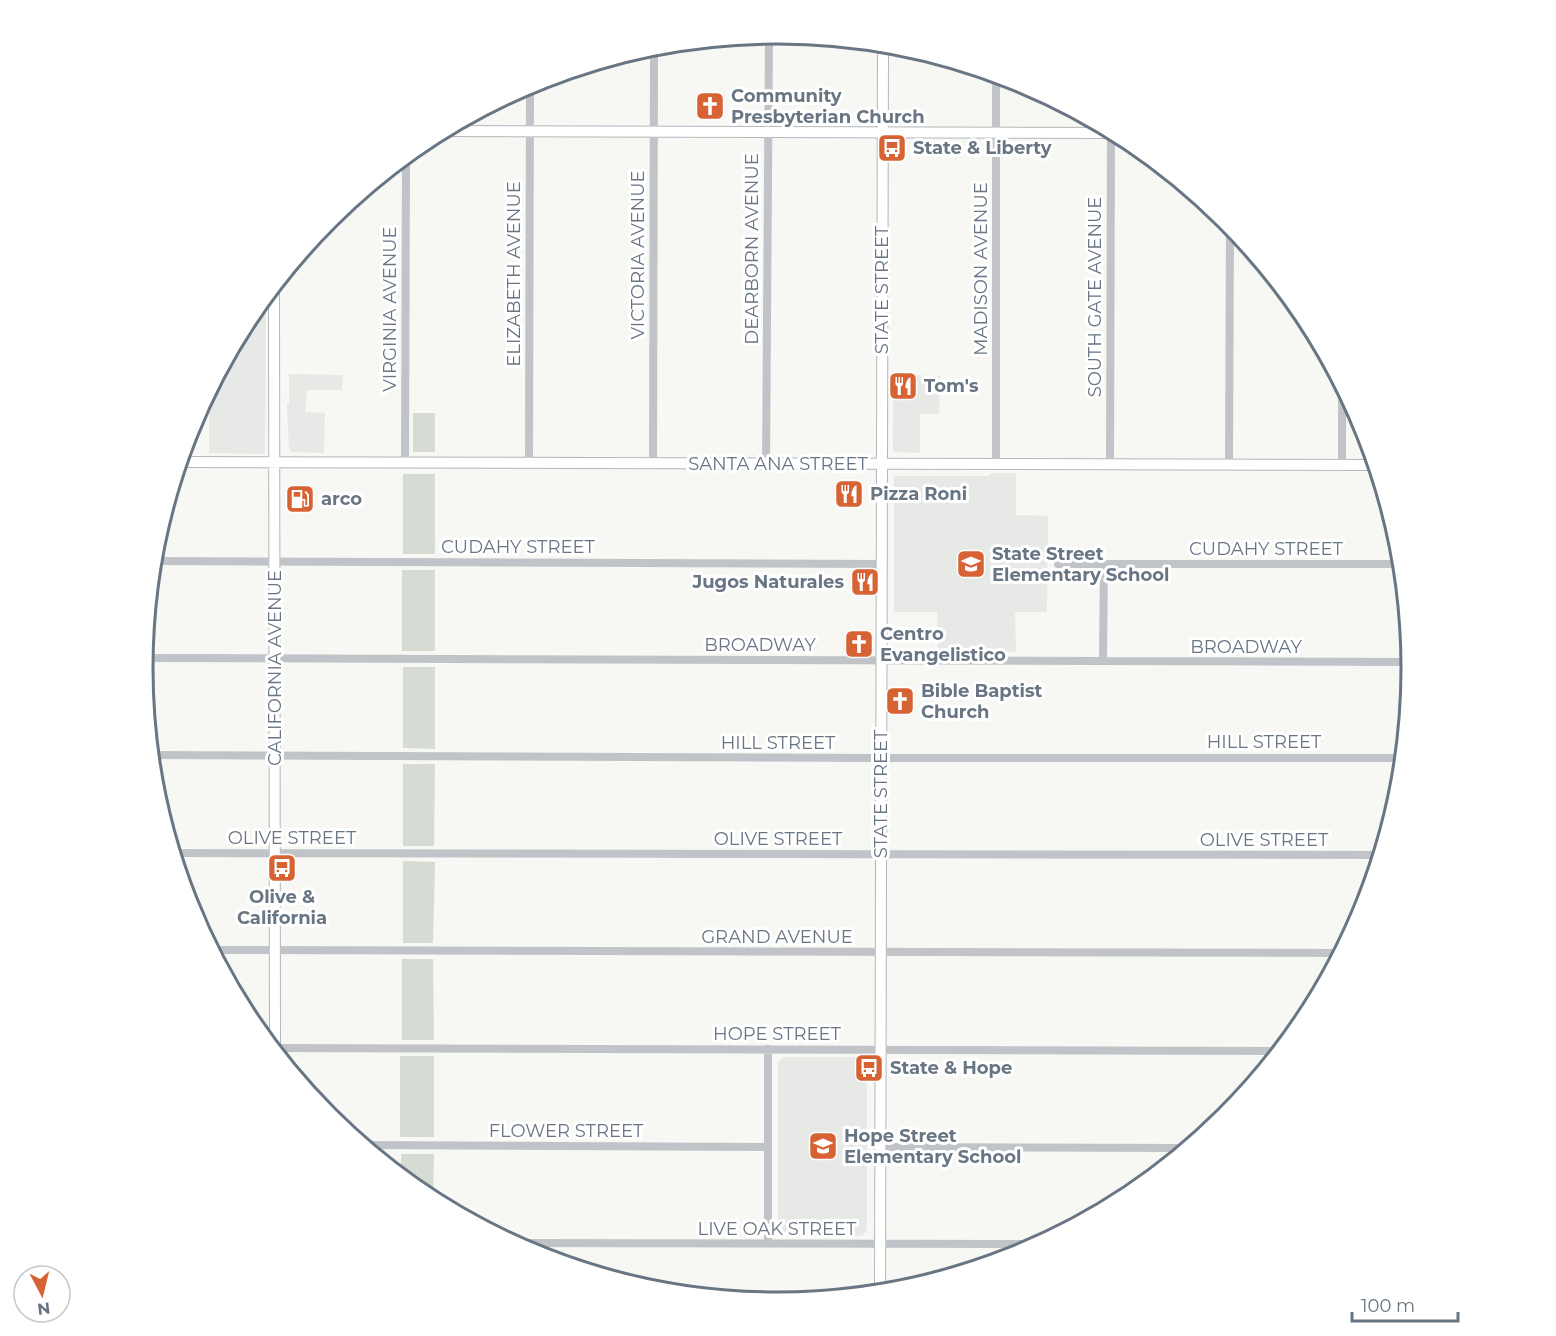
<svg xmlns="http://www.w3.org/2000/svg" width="1556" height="1336" viewBox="0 0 1556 1336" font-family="Montserrat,sans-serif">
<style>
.built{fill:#e7e9e7}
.green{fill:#d6dbd4}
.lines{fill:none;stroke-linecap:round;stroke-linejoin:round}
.secondary-casing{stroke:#b3b7bc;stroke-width:12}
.street{stroke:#c0c3c7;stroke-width:8}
.secondary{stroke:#fff;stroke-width:10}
.labels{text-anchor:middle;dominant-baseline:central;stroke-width:6;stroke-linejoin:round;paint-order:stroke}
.poi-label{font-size:18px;font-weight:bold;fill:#687583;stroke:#fff;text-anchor:start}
.street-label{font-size:18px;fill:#687583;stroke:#fff}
.rim{fill:none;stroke:#687583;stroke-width:3}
</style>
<rect width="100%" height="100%" fill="#f7f7f4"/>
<path class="built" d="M266,296L265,454L209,453V391L250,315Z
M289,374L343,375L342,390H307L305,412L325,413L324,453L292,452L289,449L287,405L289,404Z
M893,375L940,376L939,414H920V453L893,452Z
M992,473H1016V515L1048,516L1047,612H1015L1016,652L938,651L937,612H894V476H988Z
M784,1057H862L867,1063V1230L862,1236H784L778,1230V1062Z"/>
<path class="green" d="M413,413H435V452H413Z
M403,474H435V554H403Z
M402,570H435V651H402Z
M403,667H435V749L403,748Z
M403,764H435L434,846H403Z
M403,861L435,862L433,943H403Z
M402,959H433L434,1040H402Z
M400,1056H434V1137H400Z
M401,1154H434L433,1200L401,1176Z"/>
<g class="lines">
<g class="secondary-casing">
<path id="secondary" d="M442,131L1117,133
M274,285L275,1051
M180,462L1377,465
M880,1293L883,43"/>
</g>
<path class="street" d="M405,463L406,156
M529,464L530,84
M653,464L654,45
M766,464L769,34
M1110,464L1111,130
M1229,464L1230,222
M996,465V74
M1342,465V383
M154,561L881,564
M1058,564H1403
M144,658L1412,662
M1103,661L1104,564
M152,755L881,758H1404
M174,853L1382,855
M212,950L1342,953
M272,1048L1281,1051
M768,1049V1244
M363,1145L768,1147
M880,1147L1190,1148
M513,1243L1041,1244"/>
<use href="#secondary" class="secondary"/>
</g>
<defs>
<g id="church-square" transform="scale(1.5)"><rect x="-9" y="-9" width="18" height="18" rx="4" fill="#d76334" stroke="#fff"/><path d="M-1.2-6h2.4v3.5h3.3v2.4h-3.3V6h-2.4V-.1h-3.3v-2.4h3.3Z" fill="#fff"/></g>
<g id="bus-square" transform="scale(1.5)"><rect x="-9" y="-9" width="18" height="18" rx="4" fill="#d76334" stroke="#fff"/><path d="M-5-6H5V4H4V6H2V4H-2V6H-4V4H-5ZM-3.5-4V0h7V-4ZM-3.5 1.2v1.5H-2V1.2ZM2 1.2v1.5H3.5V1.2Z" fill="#fff"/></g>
<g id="restaurant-square" transform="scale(1.5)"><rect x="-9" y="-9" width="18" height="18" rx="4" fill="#d76334" stroke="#fff"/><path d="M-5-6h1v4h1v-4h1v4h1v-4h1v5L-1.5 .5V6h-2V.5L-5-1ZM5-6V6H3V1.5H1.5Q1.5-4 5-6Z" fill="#fff"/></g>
<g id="fuel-square" transform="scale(1.5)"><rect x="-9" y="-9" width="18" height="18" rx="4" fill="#d76334" stroke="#fff"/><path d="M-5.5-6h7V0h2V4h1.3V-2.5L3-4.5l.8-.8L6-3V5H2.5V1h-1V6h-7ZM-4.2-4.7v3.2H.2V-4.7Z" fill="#fff"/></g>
<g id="school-square" transform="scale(1.5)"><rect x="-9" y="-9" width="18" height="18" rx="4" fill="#d76334" stroke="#fff"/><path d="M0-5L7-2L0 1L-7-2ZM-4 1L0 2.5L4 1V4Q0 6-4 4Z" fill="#fff"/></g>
</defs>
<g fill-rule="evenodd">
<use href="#church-square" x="710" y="106"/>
<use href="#bus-square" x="892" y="148"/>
<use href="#restaurant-square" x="903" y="386"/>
<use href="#restaurant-square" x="849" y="494"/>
<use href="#fuel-square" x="300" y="499"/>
<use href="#school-square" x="971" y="564"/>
<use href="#restaurant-square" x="865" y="582"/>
<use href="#church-square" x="859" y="644"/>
<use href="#church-square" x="900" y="701"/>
<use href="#bus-square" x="282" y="868"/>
<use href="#bus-square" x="869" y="1068"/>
<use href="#school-square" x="823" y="1146"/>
</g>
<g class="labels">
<g class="poi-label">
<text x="731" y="96">Community<tspan x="731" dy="21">Presbyterian Church</tspan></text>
<text x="913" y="148">State &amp; Liberty</text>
<text x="924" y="386">Tom's</text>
<text x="870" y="494">Pizza Roni</text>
<text x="321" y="499">arco</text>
<text x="992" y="554">State Street<tspan x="992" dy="21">Elementary School</tspan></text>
<text x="844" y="582" text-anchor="end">Jugos Naturales</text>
<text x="880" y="634">Centro<tspan x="880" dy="21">Evangelistico</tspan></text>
<text x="921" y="691">Bible Baptist<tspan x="921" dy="21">Church</tspan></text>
<text x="282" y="897" text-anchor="middle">Olive &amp;<tspan x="282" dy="21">California</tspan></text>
<text x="890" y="1068">State &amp; Hope</text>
<text x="844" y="1136">Hope Street<tspan x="844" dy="21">Elementary School</tspan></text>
</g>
<g class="street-label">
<text transform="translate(752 249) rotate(-90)">DEARBORN AVENUE</text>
<text transform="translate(638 255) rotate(-90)">VICTORIA AVENUE</text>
<text transform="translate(981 269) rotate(-90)">MADISON AVENUE</text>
<text transform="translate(514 274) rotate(-90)">ELIZABETH AVENUE</text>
<text transform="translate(882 290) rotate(-90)">STATE STREET</text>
<text transform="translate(1095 297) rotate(-90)">SOUTH GATE AVENUE</text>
<text transform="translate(390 309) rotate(-90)">VIRGINIA AVENUE</text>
<text x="778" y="464">SANTA ANA STREET</text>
<text x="518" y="547">CUDAHY STREET</text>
<text x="1266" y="549">CUDAHY STREET</text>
<text x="760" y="645">BROADWAY</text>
<text x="1246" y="647">BROADWAY</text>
<text transform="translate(275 668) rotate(-90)">CALIFORNIA AVENUE</text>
<text x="1264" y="742">HILL STREET</text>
<text x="778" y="743">HILL STREET</text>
<text transform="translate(881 794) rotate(-90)">STATE STREET</text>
<text x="292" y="838">OLIVE STREET</text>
<text x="778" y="839">OLIVE STREET</text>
<text x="1264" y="840">OLIVE STREET</text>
<text x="777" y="937">GRAND AVENUE</text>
<text x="777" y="1034">HOPE STREET</text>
<text x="566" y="1131">FLOWER STREET</text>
<text x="777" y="1229">LIVE OAK STREET</text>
</g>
</g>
<path d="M0 0H1556V1336H0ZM153 668a624 624 0 1 1 1248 0a624 624 0 1 1-1248 0Z" fill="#fff" fill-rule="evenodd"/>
<path class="rim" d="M153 668a624 624 0 1 1 1248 0a624 624 0 1 1-1248 0Z"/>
<g transform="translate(42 1294) rotate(173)"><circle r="28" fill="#ffffff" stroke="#c3c8cd" stroke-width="1.5"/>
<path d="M0-4.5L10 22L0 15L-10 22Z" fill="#d76334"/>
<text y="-9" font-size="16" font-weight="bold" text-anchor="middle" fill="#687583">N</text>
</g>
<path d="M1352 1312v9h106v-9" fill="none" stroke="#687583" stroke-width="3"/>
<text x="1361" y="1312" font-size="18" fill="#687583" stroke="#ffffff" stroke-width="4.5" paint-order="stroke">100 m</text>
</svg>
